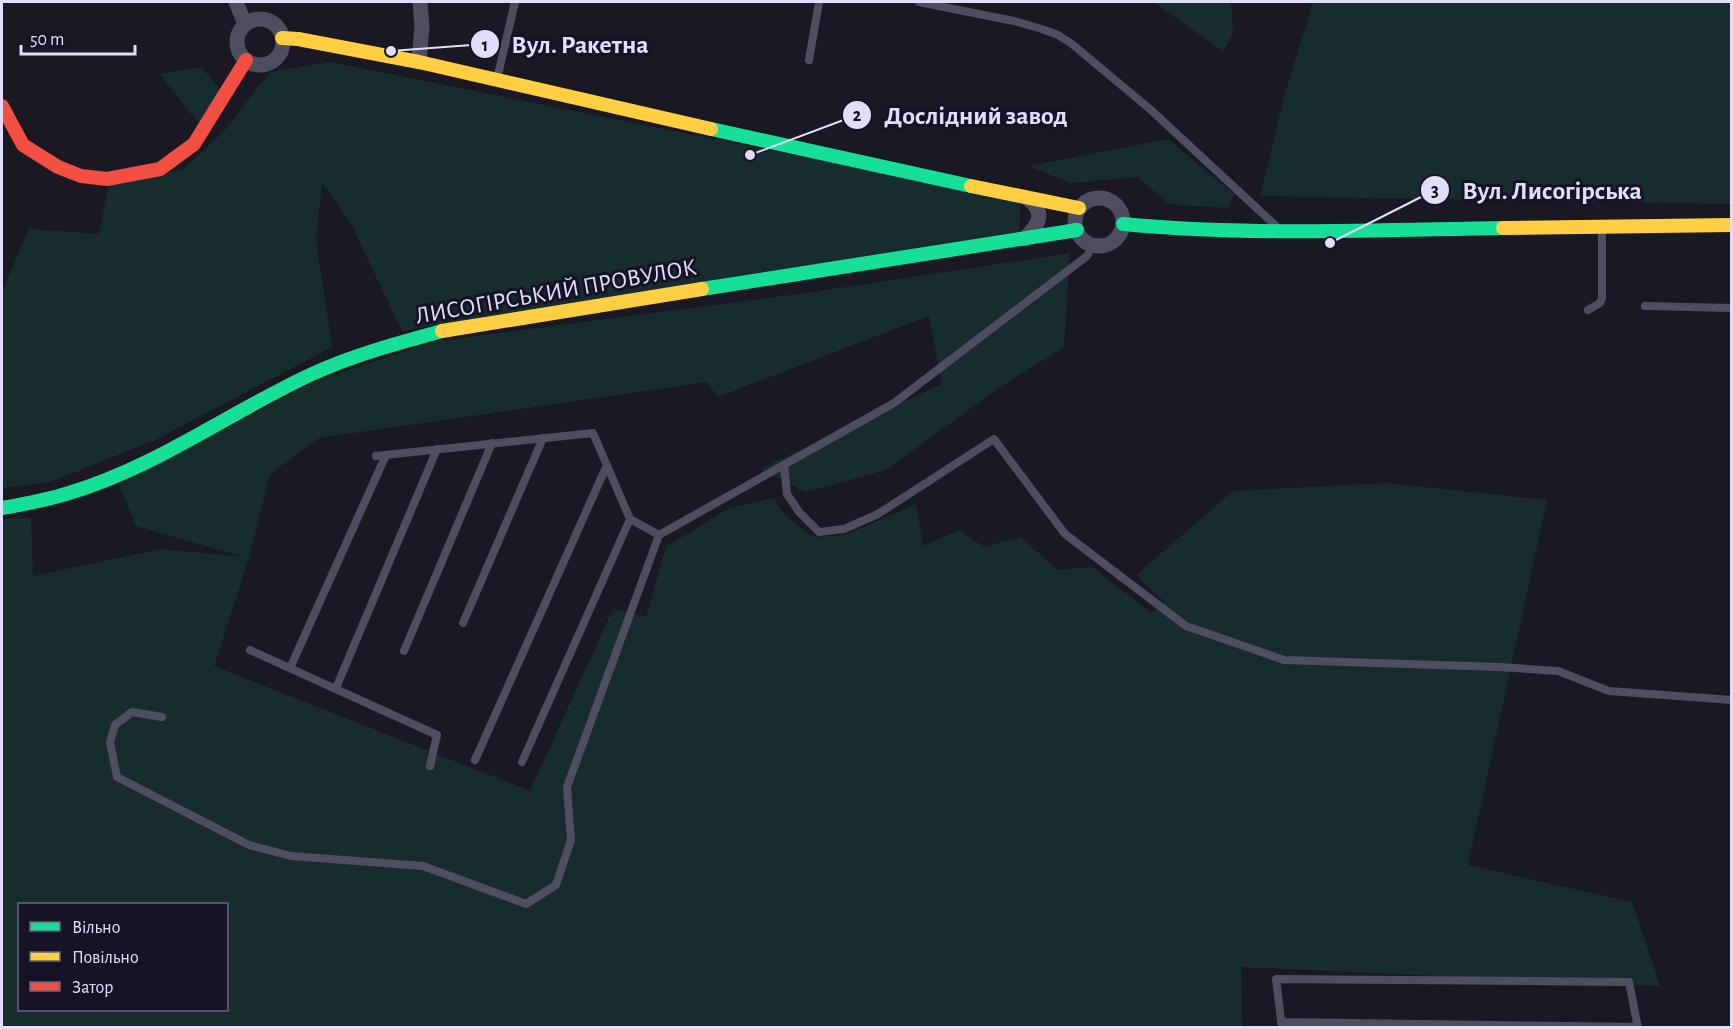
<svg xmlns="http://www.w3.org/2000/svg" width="1733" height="1029" viewBox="0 0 1733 1029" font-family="'Alegreya Sans',sans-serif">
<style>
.green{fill:#172d2d;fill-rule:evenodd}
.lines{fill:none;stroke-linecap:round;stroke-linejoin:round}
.lane{stroke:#4f4e61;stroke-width:8}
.street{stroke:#4f4e61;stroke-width:15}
.fast{stroke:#16e098;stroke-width:14}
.slow{stroke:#ffcf43;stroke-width:14}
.jam{stroke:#f24e42;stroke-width:14}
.labels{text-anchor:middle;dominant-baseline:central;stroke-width:6;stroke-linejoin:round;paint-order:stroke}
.street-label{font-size:24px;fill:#e0defb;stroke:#161327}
.leader{fill:none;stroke:#e0defb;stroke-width:2}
.callout-dot{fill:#e0defb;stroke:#161327;stroke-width:2}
.mark-label{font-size:18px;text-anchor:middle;font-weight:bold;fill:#111}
.callout-label{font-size:26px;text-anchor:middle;font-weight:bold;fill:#e0defb;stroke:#161327;stroke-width:6;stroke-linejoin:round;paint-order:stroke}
</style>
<rect width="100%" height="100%" fill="#1a1822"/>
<path class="green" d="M1153,2H1231L1233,34L1223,51Z
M1313,2H1731V204L1260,196L1284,97Z
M331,62L753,147L1021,197L1019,233L402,331L350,222L322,183L316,240L332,347L155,440L51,482L2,488V291L29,229L99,234L109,183L184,169L224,131L270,72Z
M201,67L221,90L198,123L160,74Z
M1168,139L1234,194L1228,208L1169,204L1138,177L1070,183L1029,166Z
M1070,253L1064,347L1000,387L886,470L806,492L760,469L942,384L929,316L718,397L707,382L319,438L270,474L249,558L214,666L530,791L613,609L646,617L666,547L729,508L774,498L784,514L813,537L845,535L916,504L923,546L959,530L984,547L1020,537L1058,570L1092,567L1152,613L1164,601L1136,575L1233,491L1386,483L1547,500L1468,865L1632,902L1660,986L1241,967L1242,1028L2,1027V519L31,518L33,576L161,549L244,557L136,526L119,484L316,381L436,341L806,293ZM20,904H226V1010H20Z"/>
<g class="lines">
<path class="lane" d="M919,2L1014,21L1042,29L1058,35L1072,44L1151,110L1276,226
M809,60L819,2
M497,79L515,2
M1645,306L1732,308
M1588,310L1600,303L1602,298V229
M376,456L593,433L630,519L659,535L894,403L1087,256L1093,245
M784,465L787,494L799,512L819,532L844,529L878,514L994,439L1065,534L1186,626L1284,660L1499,667L1558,671L1609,691L1732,700
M463,623L543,438
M250,650L437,735L430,766
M404,651L492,443
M290,668L386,455
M336,688L437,449
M162,717L132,712L115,725L110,742L117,777L249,845L291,856L423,866L526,904L556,885L571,840L567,787L659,535
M475,760L607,465
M522,762L630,519
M1281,1022L1638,1027
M1282,1028L1276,979L1629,982L1638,1028"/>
<path class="street" d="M236,2L245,24
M237 42a23 23 0 1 1 46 0a23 23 0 1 1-46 0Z
M419,62L422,26L420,2
M1075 222a24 24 0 1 1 48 0a24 24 0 1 1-48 0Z
M1024,239C1038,226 1047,213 1028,199"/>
<path class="fast" d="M711,129L971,186
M1123,224C1249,236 1377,230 1503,228
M702,289L1077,230
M2,508C25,504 47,500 69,493C156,467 230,412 312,374C353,355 398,343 442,331"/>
<path class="slow" d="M282,38L298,39L419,62L711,129
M971,186L1079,208
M1503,228L1732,225
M442,331L702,289"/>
<path class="jam" d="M2,106L23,145L58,167L81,176L107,179L160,169L194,144L246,60"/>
</g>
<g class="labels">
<g class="street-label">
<text transform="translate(556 292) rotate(-10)">ЛИСОГІРСЬКИЙ ПРОВУЛОК</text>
</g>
</g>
<path class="leader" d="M391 51L485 44M750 155L857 115M1330 243L1435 190"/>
<g class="callout-dot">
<circle cx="391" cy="51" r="6"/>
<circle cx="750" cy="155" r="6"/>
<circle cx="1330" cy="243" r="6"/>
<circle cx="485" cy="44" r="15"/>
<circle cx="857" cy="115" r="15"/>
<circle cx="1435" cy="190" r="15"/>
</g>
<g class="mark-label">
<text x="485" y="51">1</text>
<text x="857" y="121">2</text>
<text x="1435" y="196">3</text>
</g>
<g class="callout-label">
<text x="580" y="53">Вул. Ракетна</text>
<text x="976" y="124">Дослідний завод</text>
<text x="1552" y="199">Вул. Лисогірська</text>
</g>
<rect width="1733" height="1029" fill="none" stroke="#e0defb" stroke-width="6"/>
<rect x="18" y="903" width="210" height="108" fill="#161327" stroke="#67647c" stroke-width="1.5"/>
<rect x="30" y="922" width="30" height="9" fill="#16e098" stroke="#67647c" stroke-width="1.5"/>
<text x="72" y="933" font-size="18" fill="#e0defb">Вільно</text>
<rect x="30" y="952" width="30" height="9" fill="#ffcf43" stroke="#67647c" stroke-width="1.5"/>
<text x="72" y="963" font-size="18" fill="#e0defb">Повільно</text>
<rect x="30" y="982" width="30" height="9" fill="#f24e42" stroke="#67647c" stroke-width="1.5"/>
<text x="72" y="993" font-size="18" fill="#e0defb">Затор</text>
<path d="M21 45v9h114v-9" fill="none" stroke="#e0defb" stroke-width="3"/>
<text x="30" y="45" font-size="18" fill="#e0defb" stroke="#161327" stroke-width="4.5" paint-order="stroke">50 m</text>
</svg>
